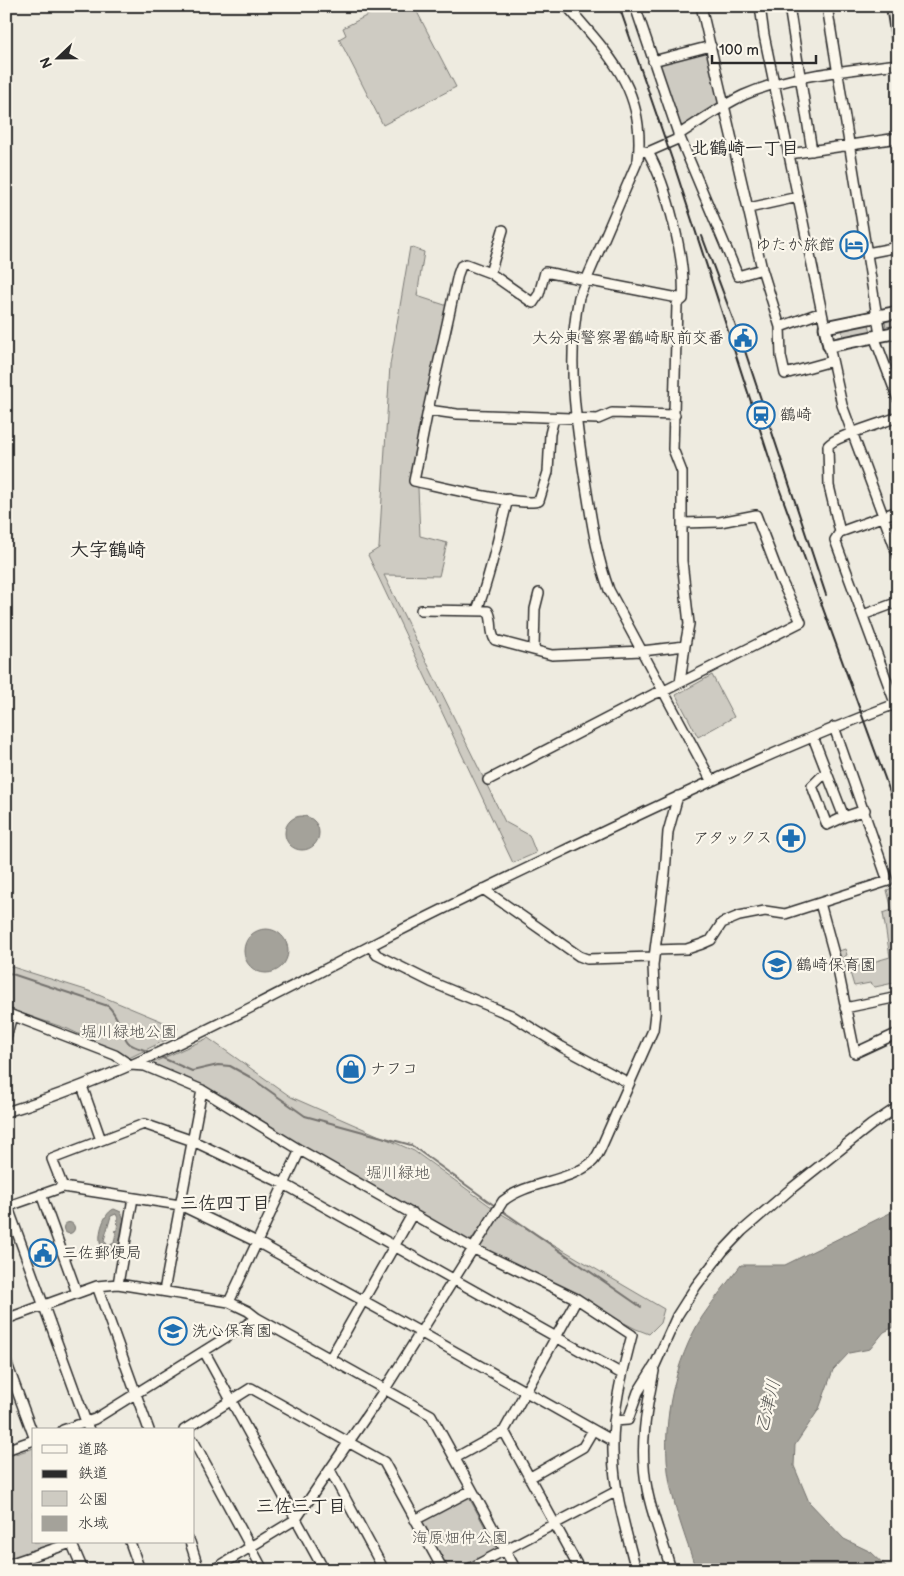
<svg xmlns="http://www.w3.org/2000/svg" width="904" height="1576" viewBox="0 0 904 1576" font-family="'Balsamiq Sans','Klee One',sans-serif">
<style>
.green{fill:#cecbc2;stroke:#7c7b76}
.water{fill:#a4a29a;stroke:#74726e;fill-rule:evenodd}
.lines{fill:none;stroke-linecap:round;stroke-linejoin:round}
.stream{stroke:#74726e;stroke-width:2}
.minor-casing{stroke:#2b2b2b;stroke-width:12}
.major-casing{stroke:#2b2b2b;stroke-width:15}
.highway-casing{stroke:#2b2b2b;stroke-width:16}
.minor{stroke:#fbf7ec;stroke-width:9}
.major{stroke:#fbf7ec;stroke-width:11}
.highway{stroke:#fbf7ec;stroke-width:12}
.rail{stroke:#2b2b2b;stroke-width:2}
.labels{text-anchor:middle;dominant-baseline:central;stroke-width:4.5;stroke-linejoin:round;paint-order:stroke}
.poi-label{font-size:16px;fill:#2b2b2b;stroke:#fbf7ec;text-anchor:start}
.park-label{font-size:16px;fill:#545351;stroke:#fbf7ec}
.neighbourhood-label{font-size:18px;font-weight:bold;fill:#2b2b2b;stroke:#fbf7ec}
.water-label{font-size:18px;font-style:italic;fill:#555552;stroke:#fbf7ec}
.quarter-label{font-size:19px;font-weight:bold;fill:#2b2b2b;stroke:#fbf7ec}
</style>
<rect width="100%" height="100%" fill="#eeebe0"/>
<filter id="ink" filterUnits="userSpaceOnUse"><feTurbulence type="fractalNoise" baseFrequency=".02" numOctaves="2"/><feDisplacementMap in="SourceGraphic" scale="10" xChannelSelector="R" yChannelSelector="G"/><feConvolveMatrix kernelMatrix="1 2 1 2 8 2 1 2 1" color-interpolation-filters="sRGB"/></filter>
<g filter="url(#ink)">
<path class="green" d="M385,6H414L456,87L383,125L339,39L346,35L343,28Z
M708,51L721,103L682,129L679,128L656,64Z
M410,247L424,252L417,296L451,307L418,488L420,536L447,543L439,576L384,575L505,822L529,835L536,853L513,863L368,555L379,548L390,365Z
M898,318V327L886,328L885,321Z
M869,324L871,332L843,338L842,330Z
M712,675L734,717L698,737L676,695Z
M898,886V982L875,987L870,983L854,986L849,969L890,957L883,913L892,910L887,890Z
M845,949L847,955L843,957L847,971L842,973L836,952Z
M6,965L89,991L178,1028L170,1038L129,1058L68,1029L6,1008Z
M208,1038L291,1097L414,1151L493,1208L471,1240L468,1241L327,1162L224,1096L150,1064Z
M500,1213L664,1309L660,1323L649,1334L636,1329L477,1247Z
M34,1448V1542H62L6,1562V1457Z
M467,1494L497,1549L457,1570H447L421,1522Z"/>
<path class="water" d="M285 833a17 17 0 1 1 34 0a17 17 0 1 1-34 0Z
M244 951a22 22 0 1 1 44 0a22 22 0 1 1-44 0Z
M114,1209L121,1212L125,1222H123L119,1244L109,1251L102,1248C96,1238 103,1213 114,1209ZM116,1214L118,1218L117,1230L114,1231L116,1232L114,1243L108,1246L104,1240L111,1216Z
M898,1209V1325L884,1332L870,1349L849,1353L833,1370L819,1409L795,1445L794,1466L809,1502L844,1539L871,1552L890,1570H696C686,1538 672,1504 668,1471C662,1419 675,1361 702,1317C714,1299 728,1282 741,1265H785Z
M63.5 1228a5.5 5.5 0 1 1 11 0a5.5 5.5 0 1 1-11 0Z"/>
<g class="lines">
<path class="stream" d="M6,972L108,1006C121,1018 122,1039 130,1044C136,1048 144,1049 149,1052
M158,1056L192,1071L218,1065L230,1066L250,1077L305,1116L411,1145L495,1206
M501,1210L641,1307"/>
<g class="minor-casing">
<path id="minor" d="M567,6C609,55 646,90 638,160L579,297C566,359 576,424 586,486C592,523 596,554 609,590L711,780
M635,6L678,133L738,276L762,269
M701,6L762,269L780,327
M760,6L764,35L825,327
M789,6L812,151
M827,6L880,335
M760,8L770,6
M653,61L711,46
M678,135C700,121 721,106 744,95C792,74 847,71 898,64
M648,152L680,138
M789,154L898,138
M749,208L798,197
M867,253L898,247
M490,273L503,230
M822,312L780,327L781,356L785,374L832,361
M874,336L898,399
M829,346L842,405L898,556
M428,410L414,481C438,486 520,507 539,501L548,472L550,434L554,418
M675,415L612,413L598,419L457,414L428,410L458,274L461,266L466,264L490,273L533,303L539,294L545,272L683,299
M898,511L840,532L835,540L898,711
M840,532L829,486L828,446C833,437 885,422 898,417
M421,610L488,611C494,620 489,631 495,640L552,655L642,651L685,646L689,624L682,561V472L673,449L677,304L683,299C686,260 667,186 648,152L639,150
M477,610C491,574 498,537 508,499
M863,615L898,602
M534,650L535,609L539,593
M680,683L685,646
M813,737L844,817L865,810
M826,772L812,786L827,825L844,817
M488,780L654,694L664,691L801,622L780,578L756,515L720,522L682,523
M483,889L579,956L587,959L654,957
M820,903L837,965L855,1053L898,1033
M370,946L377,955L431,982L511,1015L562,1047L629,1083
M655,950L687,949L702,944L711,940L722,923L739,916L765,911L785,914L888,881L834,727
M845,1008L898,997
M6,1013L115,1055L130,1065L145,1066L202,1090L300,1150L472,1248L577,1299L632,1335C622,1373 612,1412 613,1452C614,1492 626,1531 636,1570
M6,1038L12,1015
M82,1086L101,1140
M6,1112C132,1074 257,1004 374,944C451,904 530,867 609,829C704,784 799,740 898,703
M63,1187L180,1205L257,1242L420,1332L613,1441
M41,1194L77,1293
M6,1202L89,1430
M6,1207L63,1187L52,1159L144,1124L193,1141L284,1184L622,1374
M118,1284L133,1198
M97,1286L149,1430
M164,1291L202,1090
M229,1302L300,1150
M6,1319L97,1286L118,1284L229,1302L248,1311L257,1318L431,1415L516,1570
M204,1351L324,1570
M330,1359L413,1213
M6,1361L34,1437
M654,1371C646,1411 639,1448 647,1489C652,1517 664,1543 671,1570
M614,1421L628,1420L638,1392L655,1365L677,1316L696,1286L723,1251L742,1231L792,1188L871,1125L898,1107
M63,1430L95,1419L257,1318
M184,1430L251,1388L384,1462L443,1570
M504,1431L580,1570
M194,1442L263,1570
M6,1450L34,1440
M455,1458L504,1431L577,1299
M330,1470L384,1570
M529,1478L583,1447L593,1430
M415,1520L472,1490
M71,1542L83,1570
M130,1542L140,1570
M190,1542L199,1570
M6,1565L71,1543
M213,1570L296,1519L385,1389L503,1201C528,1181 566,1183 591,1163C595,1160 598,1154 600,1150L653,1030L655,1013L653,965L665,873L668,832L678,796
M467,1570L617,1491"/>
</g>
<g class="major-casing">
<path id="major" d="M898,312L825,327L829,346L898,332"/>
</g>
<g class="highway-casing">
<path id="highway" d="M893,6L898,38"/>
</g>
<use href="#minor" class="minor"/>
<use href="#major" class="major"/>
<use href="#highway" class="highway"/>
<path class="rail" d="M619,6L674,165L779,488L898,814
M702,236L745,351L826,595"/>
</g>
</g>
<defs>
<g id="hotel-ring" transform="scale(1.4375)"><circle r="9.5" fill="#fbf7ec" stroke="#1f6fb2" stroke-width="1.5"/><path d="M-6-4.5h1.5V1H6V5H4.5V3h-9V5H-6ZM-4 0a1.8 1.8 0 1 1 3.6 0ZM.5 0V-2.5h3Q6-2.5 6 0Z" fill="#1f6fb2"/></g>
<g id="civic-ring" transform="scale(1.4375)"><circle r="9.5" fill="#fbf7ec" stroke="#1f6fb2" stroke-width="1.5"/><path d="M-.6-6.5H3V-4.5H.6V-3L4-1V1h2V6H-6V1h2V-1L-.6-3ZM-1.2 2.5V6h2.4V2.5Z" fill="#1f6fb2"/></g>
<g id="station-ring" transform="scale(1.4375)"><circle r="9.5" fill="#fbf7ec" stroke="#1f6fb2" stroke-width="1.5"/><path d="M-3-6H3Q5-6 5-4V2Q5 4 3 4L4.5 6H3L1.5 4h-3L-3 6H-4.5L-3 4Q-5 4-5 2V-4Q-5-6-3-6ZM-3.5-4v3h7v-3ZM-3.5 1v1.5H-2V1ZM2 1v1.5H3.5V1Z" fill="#1f6fb2"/></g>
<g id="pharmacy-ring" transform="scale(1.4375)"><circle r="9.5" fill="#fbf7ec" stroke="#1f6fb2" stroke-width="1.5"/><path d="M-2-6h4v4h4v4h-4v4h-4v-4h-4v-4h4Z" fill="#1f6fb2"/></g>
<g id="school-ring" transform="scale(1.4375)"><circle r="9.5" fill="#fbf7ec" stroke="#1f6fb2" stroke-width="1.5"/><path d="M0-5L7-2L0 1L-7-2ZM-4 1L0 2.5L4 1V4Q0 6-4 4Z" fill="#1f6fb2"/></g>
<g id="shop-ring" transform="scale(1.4375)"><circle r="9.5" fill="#fbf7ec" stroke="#1f6fb2" stroke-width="1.5"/><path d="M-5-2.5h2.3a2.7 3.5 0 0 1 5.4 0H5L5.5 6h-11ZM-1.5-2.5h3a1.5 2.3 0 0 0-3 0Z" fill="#1f6fb2"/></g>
</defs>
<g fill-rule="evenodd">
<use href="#hotel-ring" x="854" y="245"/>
<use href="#civic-ring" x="743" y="338"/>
<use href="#station-ring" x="761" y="415"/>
<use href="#pharmacy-ring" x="791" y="838"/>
<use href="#school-ring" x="777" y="965"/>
<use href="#shop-ring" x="351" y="1069"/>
<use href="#civic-ring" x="43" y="1253"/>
<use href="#school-ring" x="173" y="1331"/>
</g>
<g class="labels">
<g class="poi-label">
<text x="835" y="245" text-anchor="end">ゆたか旅館</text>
<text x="724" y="338" text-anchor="end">大分東警察署鶴崎駅前交番</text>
<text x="780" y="415">鶴崎</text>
<text x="772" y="838" text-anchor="end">アタックス</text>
<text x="796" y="965">鶴崎保育園</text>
<text x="370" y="1069">ナフコ</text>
<text x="62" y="1253">三佐郵便局</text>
<text x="192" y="1331">洗心保育園</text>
</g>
<g class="park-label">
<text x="129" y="1032">堀川緑地公園</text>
<text x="398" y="1173">堀川緑地</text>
<text x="460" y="1538">海原畑仲公園</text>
</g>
<g class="neighbourhood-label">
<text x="745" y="148">北鶴崎一丁目</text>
<text x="225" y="1203">三佐四丁目</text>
<text x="301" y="1506">三佐三丁目</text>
</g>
<g class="water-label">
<text transform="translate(768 1406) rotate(-76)">乙津川</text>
</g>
<g class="quarter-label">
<text x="108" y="550">大字鶴崎</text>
</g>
</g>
<rect width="904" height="1576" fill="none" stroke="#fbf7ec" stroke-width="25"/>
<rect x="12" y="12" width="879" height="1551" fill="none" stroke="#2b2b2b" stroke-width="2" filter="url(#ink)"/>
<rect x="32" y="1428" width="162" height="115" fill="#fbf7ec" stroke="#a8a59f"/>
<rect x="42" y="1445" width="25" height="8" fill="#fbf7ec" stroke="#a8a59f"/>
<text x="78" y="1454" font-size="15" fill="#2b2b2b">道路</text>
<rect x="42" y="1470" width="25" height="8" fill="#2b2b2b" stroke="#a8a59f"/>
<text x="78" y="1478" font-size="15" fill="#2b2b2b">鉄道</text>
<rect x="42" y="1491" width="25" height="15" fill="#cecbc2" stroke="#a8a59f"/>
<text x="78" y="1504" font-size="15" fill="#2b2b2b">公園</text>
<rect x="42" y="1516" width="25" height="15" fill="#a4a29a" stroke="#a8a59f"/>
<text x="78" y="1528" font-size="15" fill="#2b2b2b">水域</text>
<g transform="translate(58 58) rotate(248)" stroke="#fbf7ec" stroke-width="4" paint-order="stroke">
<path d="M0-4L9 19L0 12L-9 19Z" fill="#2b2b2b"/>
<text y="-8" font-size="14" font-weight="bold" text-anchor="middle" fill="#2b2b2b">N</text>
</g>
<path d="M712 55v8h104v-8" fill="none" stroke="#2b2b2b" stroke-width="2.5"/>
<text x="719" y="55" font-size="15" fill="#2b2b2b" stroke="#fbf7ec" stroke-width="4" paint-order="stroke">100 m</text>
</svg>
